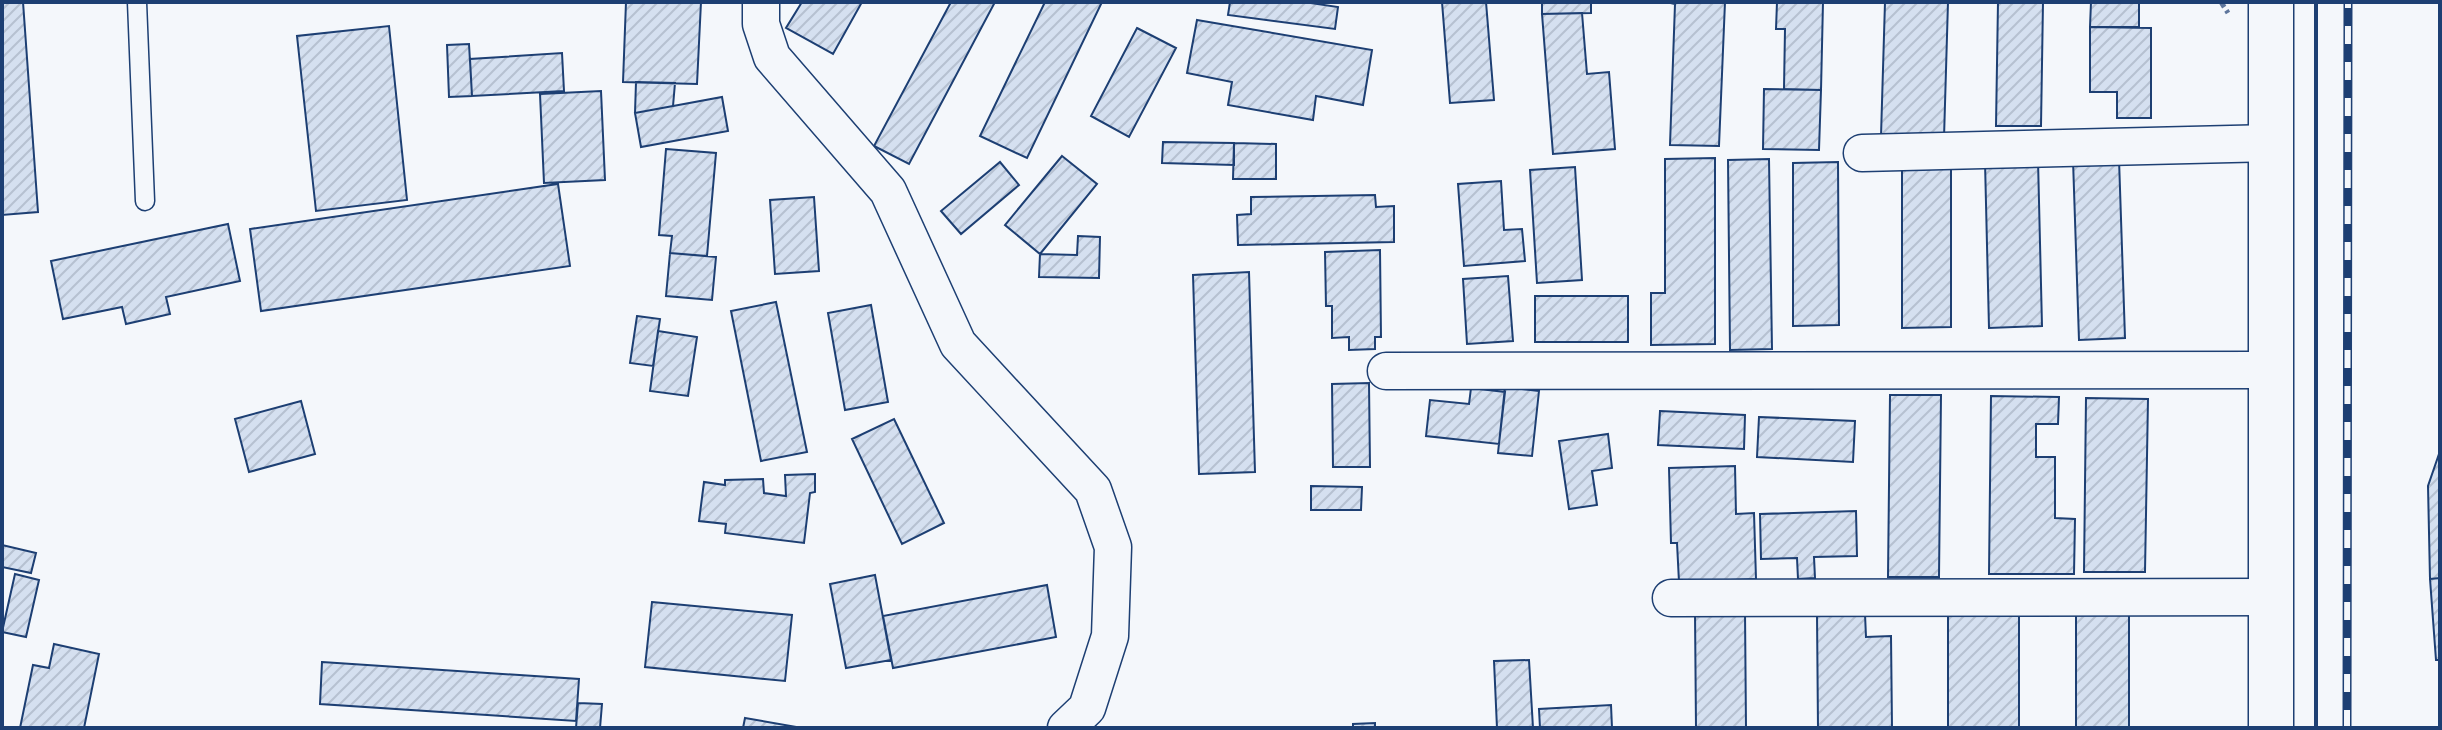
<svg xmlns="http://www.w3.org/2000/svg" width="2442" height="730" viewBox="0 0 2442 730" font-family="Arial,sans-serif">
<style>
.building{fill:url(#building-hatch);stroke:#1d3f73;stroke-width:2}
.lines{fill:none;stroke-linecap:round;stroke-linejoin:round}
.lane-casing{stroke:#1d3f73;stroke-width:21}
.street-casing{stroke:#1d3f73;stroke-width:39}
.secondary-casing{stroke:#1d3f73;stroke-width:47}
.path{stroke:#5e769c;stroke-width:5;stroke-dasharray:6 4;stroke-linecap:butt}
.lane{stroke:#f4f7fb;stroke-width:18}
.street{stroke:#f4f7fb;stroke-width:36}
.secondary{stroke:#f4f7fb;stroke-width:44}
.rail-casing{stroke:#1d3f73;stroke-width:9}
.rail{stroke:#f4f7fb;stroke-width:6;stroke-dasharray:18;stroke-linecap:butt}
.wall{stroke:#1d3f73;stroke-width:4}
</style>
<defs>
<pattern id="building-hatch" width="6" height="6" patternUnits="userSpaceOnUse" patternTransform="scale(2)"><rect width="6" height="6" fill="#d5e0f0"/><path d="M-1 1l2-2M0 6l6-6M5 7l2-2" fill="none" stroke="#b6c1d1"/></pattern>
</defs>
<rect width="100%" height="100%" fill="#f4f7fb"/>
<path class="building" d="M2,2H23L38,212L2,215Z
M626,2H701L697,84L623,82Z
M802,2H862L833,54L786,28Z
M951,2H995L909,164L874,146Z
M1045,2H1102L1027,158L980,136Z
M1230,2H1304L1338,7L1335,29L1228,15Z
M1442,2H1486L1494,100L1450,103Z
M1542,2H1591V13L1542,14Z
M1666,2H1725L1719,146L1670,145L1675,4Z
M1777,2H1823L1821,90L1784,89L1785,29H1776Z
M1885,2H1948L1944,138L1881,136Z
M1998,2H2043L2041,126H1996Z
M2091,2H2139V27H2090Z
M1582,13L1587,74L1609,72L1615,149L1553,154L1542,14Z
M1197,20L1372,50L1363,105L1316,96L1313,120L1228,105L1232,82L1187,73Z
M389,26L407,200L316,211L297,36Z
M2090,27L2151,28V118H2117V92H2090Z
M1137,28L1176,48L1129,137L1091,116Z
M469,44L472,96L449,97L447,45Z
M562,53L564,91L472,96L470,59Z
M636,82L675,83L673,106L635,113Z
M1764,89L1821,90L1819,150L1763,149Z
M601,91L605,180L544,183L540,94Z
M722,97L728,131L641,147L635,113Z
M1163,142L1234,143V165L1162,163Z
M1234,143L1276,144V179H1233Z
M666,149L716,153L707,256L670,253L672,236L659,235Z
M1062,156L1097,184L1040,254L1005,225Z
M1715,158V344L1651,345V293H1665V159Z
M1769,159L1772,349L1730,350L1728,160Z
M2119,159L2125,338L2079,340L2073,160Z
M2038,160L2042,326L1989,328L1985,162Z
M1951,161V327L1902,328V162Z
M1000,162L1019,185L961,234L941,211Z
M1838,162L1839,325L1793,326V163Z
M1575,167L1582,280L1537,283L1530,170Z
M1501,181L1504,230L1522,229L1525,261L1464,266L1458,184Z
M558,184L570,266L261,311L250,229Z
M1375,195L1376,207L1394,206V242L1238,245L1237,215L1251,214V197Z
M814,197L819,271L775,274L770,200Z
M228,224L240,281L166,297L170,314L126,324L122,307L63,319L51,261Z
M1078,236L1100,237L1099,278L1039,277L1040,254L1077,255Z
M1380,250L1381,337H1375V349L1349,350V337L1332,338V306H1326L1325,252Z
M670,253L716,257L712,300L666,296Z
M1249,272L1255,472L1199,474L1193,275Z
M1508,276L1513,341L1467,344L1463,279Z
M1535,296H1628V342H1535Z
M776,302L807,452L761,461L731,311Z
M871,305L888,402L845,410L828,313Z
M637,316L660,319L653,366L630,363Z
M658,331L697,337L688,396L650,391Z
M1369,383L1370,467H1333L1332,384Z
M1505,387L1539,391L1532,456L1498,453Z
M1471,388L1505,392L1499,444L1426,436L1430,400L1469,404Z
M1890,395H1941L1939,577H1888Z
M1991,396L2059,397L2058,424H2036V457H2055V518L2075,519L2074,574H1989Z
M2086,398L2148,399L2145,572H2084Z
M301,401L315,454L249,472L235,419Z
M1660,411L1745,415L1744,449L1658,445Z
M1759,417L1855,421L1853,462L1757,457Z
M894,419L944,523L902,544L852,439Z
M1608,434L1612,468L1592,471L1597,505L1569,509L1559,441Z
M2440,451V578L2430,579L2428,486Z
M1735,466L1736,514L1754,513L1756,579L1679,582L1677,543H1671L1669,468Z
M815,474V492L810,493L804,543L725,533L726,524L699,521L704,482L725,485V480L763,479L764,493L786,496L785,475Z
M1311,486L1362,487L1361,510H1311Z
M1856,511L1857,556L1814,557L1815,578L1798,579L1797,558L1761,559L1760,514Z
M2,545L36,553L31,573L2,567Z
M15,574L39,580L26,637L2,632Z
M875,575L891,660L846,668L830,584Z
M2440,578V660H2436L2430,579Z
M1047,585L1056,637L893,668L883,616Z
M652,602L792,615L785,681L645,667Z
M1745,612L1746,728H1696L1695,613Z
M1865,614L1866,637L1891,636L1892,728H1818L1817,615Z
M1948,614H2019V728H1948Z
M2076,615H2129V728H2076Z
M54,644L99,654L84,728H20L33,665L49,668Z
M1529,660L1533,728H1497L1494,661Z
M322,662L579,679L576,721L320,704Z
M578,703L602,704L600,728H576Z
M1611,705L1612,728H1540L1539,709Z
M745,718L802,728H743Z
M1375,723V728H1353V724Z"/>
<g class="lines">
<g class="lane-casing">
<path id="lane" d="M137,2L145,201"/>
</g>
<g class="street-casing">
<path id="street" d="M761,2V24L772,57L888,191L958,344L1093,490L1113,547L1110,636L1087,708L1066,728
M1862,153L2273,143
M1386,371L2272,370
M1671,598L2271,597"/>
</g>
<g class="secondary-casing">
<path id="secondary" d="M2271,728V2"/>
</g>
<path class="path" d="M2221,2L2228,13"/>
<use href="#lane" class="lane"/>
<use href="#street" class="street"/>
<use href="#secondary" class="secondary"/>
<g class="rail-casing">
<path id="rail" d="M2347,728L2348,2"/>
</g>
<use href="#rail" class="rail"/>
<path class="wall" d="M2316,728V2"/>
</g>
<rect width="2442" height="730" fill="none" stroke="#1d3f73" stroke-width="8"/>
</svg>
